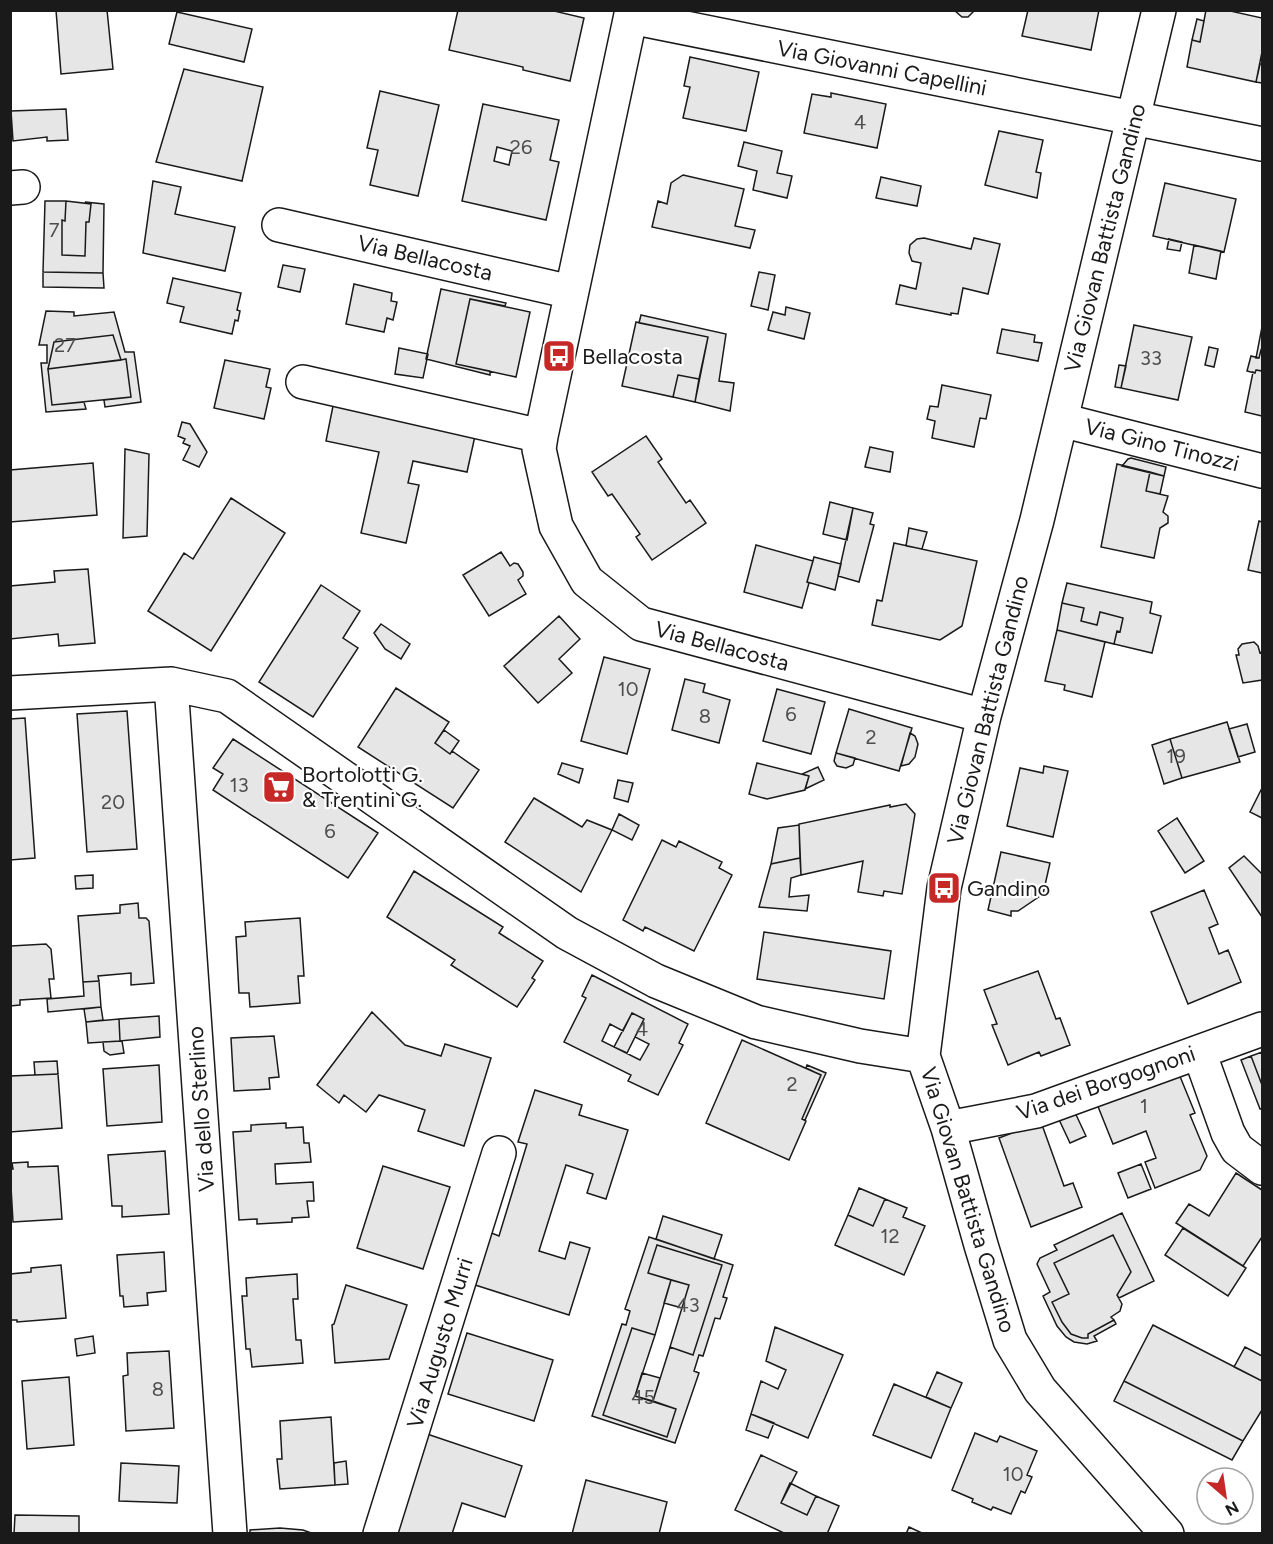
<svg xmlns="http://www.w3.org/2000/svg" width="1273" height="1544" viewBox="0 0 1273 1544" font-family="Figtree,sans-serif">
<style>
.building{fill:#e6e6e6;stroke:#1a1a1a;stroke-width:1.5;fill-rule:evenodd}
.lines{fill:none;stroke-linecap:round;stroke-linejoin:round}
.minor-casing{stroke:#1a1a1a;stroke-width:36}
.minor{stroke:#fff;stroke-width:33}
.labels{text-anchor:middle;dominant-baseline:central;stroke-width:4.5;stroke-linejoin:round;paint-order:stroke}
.number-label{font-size:20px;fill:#4d4d4d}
.street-label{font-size:22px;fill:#1a1a1a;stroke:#fff}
.poi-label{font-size:22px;fill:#1a1a1a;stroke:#fff;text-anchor:start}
</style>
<rect width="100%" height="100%" fill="#fff"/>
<path class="building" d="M56,10H107L113,69L61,74Z
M458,10H550L584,18L570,81L523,70V67L449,50Z
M954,10H975L968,17H962Z
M1028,10H1099L1091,50L1022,36Z
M1206,10H1226L1262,18V52L1256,82L1187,67L1192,40L1200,42Z
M177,12L252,29L244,62L169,44Z
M1197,19L1204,21L1200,42L1192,40Z
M690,57L759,72L746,131L683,118L690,87L684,86Z
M1260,64H1262V83L1256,82Z
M184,69L263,87L242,181L156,162Z
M380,91L439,105L418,196L370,185L378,150L367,148Z
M831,93L886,104L877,148L804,133L812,94L831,97Z
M483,104L559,120L550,160L559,162L546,220L462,201ZM497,147L512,151L509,165L494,161Z
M66,109L68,140L47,141V137L13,141L11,111Z
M999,131L1043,140L1036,172L1041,173L1037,198L985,185Z
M744,142L782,151L777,173L792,176L787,198L753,190L757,171L738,166Z
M683,175L744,189L735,226L755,230L750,248L652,227L658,201L667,204L671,183Z
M881,177L921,186L917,206L876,198Z
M153,181L181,187L175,214L235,227L225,271L143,253Z
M1165,183L1236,199L1224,252L1153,236Z
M45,201H66L65,221L62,220V255L85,256L86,222H89L91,204L85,202L104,204L103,273L43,272Z
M66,201L91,204L89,222H86L85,256L62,255V220L65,221Z
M924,238L971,249L974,238L1000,244L988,294L963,288L958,314L951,313V315L896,304L900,285L916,289L921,263L912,261L909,253L910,245L917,239Z
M1169,239L1182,242L1180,251L1167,249Z
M1194,245L1221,251L1216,279L1189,273Z
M283,265L305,269L300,292L278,287Z
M43,272L103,273L104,288L43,287Z
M759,272L775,275L768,310L751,306Z
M173,278L241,293L237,310L240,311L238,321L235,320L232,334L180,322L184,307L167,303Z
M354,284L392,293L391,301L397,302L393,320L387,318L384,332L346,324Z
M441,289L506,303L505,306L470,299L456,364L490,371V375L426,359Z
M470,299L530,312L516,377L456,364Z
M786,307L810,313L804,339L768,330L773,312L785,315Z
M46,311L74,312V316L114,312L125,352H134L141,402L105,407L104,400L131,397L126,359L121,360L113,335L54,342L48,369L52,405L84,402L86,409L46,412L41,363H47V345H39Z
M641,315L726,334L719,381L734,383L730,411L695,402L708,337L639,323Z
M636,322L708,337L699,379L678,375L673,397L622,386Z
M1134,325L1192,337L1178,400L1121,388Z
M1262,327V351L1261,350L1259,358H1256Z
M1002,329L1035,335L1034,342L1042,343L1038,361L997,353Z
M113,335L121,360L48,369L54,342Z
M1209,347L1218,349L1214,367L1205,365Z
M399,348L428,354L423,378L395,374Z
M1261,350L1262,351V371L1256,370L1255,373L1247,371L1251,356L1259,358Z
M126,359L131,397L52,405L48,369Z
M225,360L270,369L266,387L271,388L264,419L214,408Z
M1119,365L1126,366L1121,388L1115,387Z
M1256,370L1262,371V416L1245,412L1253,372L1255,373Z
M678,375L699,379L695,402L673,397Z
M942,385L991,395L986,419L980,418L974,447L932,438L935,421L927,419L930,406L938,407Z
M335,396L477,427L467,472L413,461L408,483L419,485L406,543L361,533L379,452L326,441Z
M182,422L190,424L207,452L199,467L183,460L190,446L183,443L185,439L178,436Z
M646,436L662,459L658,462L686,503L690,500L706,523L652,560L636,537L640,534L612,494L608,496L592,472Z
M870,447L893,452L890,472L865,467Z
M125,449L149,454L147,536L123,538Z
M1131,458L1166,467L1164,476L1122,466L1128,459Z
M93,463L97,515L10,522V470Z
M1117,464L1150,472L1146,491L1168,496L1163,512L1168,516V523L1160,528L1154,558L1101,547Z
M1150,472L1164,476L1160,494L1146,491Z
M231,498L285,533L211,651L148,611L184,553L193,559Z
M830,502L853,508L847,540L823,534Z
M853,508L873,513L870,524L874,525L859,582L838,576Z
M1259,521L1262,522V573L1248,570Z
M909,528L927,532L922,549L906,546Z
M894,543L977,561L962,626L940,640L872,625L877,600L882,601Z
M756,545L813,561L807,582L809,583L802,608L744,592Z
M501,552L510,566L514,563L518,564L523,572V576L518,580L526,594L489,616L463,575Z
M814,557L841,564L835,590L807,582Z
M88,569L95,643L59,646L58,634L10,639V586L55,582L54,571Z
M1067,583L1152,602L1150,613L1161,616L1152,653L1114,644L1117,631L1120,632L1123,618L1100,612L1097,625L1081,621L1084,608L1062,603Z
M321,585L360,611L343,638L358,648L313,717L259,682Z
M1062,603L1084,608L1081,621L1097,625L1100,612L1123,618L1120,632L1117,631L1114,644L1057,630Z
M559,616L580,639L559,659L572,673L538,703L504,666Z
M381,624L410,644L401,659L385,649L374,633Z
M1057,630L1105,642L1092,697L1064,690L1065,685L1045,681Z
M1254,642L1258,646L1260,653L1262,652V680L1243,683L1236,655H1239L1238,649L1242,644Z
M604,657L650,669L627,754L581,741Z
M685,679L705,684L703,692L730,700L719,743L672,730Z
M396,688L449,722L435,743L450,754L452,751L479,770L453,808L358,747Z
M777,689L825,702L811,754L763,741Z
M849,709L912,728L899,771L836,753Z
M127,711L137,849L87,852L77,714Z
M25,718L35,858L10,860V719Z
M1227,722L1240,762L1182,778L1170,739Z
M1247,724L1255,752L1238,757L1229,729Z
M444,730L459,741L450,754L435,743Z
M910,733L915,736L918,744L915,757L909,764L901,766Z
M233,739L378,833L348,878L213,790L223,774L213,768Z
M1170,739L1182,778L1164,784L1152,745Z
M836,753L855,758L853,765L846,768L837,766L834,761Z
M562,763L583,769L579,783L558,774Z
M757,763L809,776L805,790L767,799L749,794Z
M1044,766L1068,771L1053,837L1007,826L1020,768L1043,773Z
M818,767L824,780L805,789L809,776L802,774Z
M618,780L633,783L628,802L614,798Z
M1262,788V818L1250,812Z
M534,798L582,827L587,820L612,830L581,892L505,842Z
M906,804L915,814L902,894L884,891L883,896L858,892L863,861L801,875L799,824L890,805V807Z
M619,814L639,825L632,840L612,830Z
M1177,818L1204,861L1185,873L1158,831Z
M799,825L800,858L771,864L778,828Z
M662,840L676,847L679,841L722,862L719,868L732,875L694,951L645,927L643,931L623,920Z
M1001,852L1050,863L1043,894L1018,911H1011V916L988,910Z
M1244,856L1262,874V917L1229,868Z
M800,858L801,875L791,878L789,897L809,895L807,911L759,907L771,864Z
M414,871L503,927L499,933L543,961L532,978L535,980L517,1007L451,965L455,960L387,917Z
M93,875V888L76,889L75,876Z
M1204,890L1218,924L1209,928L1219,954L1228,950L1241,982L1188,1004L1151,912Z
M138,903L139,918H146L149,921L154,983L131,985V973L98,976L99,981L83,982L78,916L120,913V905Z
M300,918L304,976H298L300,1003L250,1007L249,993H239L236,937L246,936L245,922Z
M764,932L891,951L884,999L757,979Z
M10,942L11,946L46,944L51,949L54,979H49L51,998L20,1000V1005L10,1006Z
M1038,971L1056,1019L1060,1018L1070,1045L1041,1056L1039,1052L1008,1065L992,1025L997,1024L984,990Z
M592,975L688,1024L679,1043L683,1045L658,1095L628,1081L631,1075L564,1042L586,998L582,996ZM632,1013L644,1019L635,1037L649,1044L640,1060L602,1041L610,1024L623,1031Z
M99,981L101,1007L48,1012L47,999L84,996L83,982Z
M101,1007L103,1020L86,1022L84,1009Z
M372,1012L405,1045L441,1056L445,1044L491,1058L464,1146L418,1131L425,1110L379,1095L366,1112L344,1095L339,1103L317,1085Z
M632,1013L644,1019L627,1053L614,1047Z
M159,1016L160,1037L120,1041L119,1019Z
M119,1019L120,1041L88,1043L86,1022Z
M274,1036L279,1077L269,1078L270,1089L234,1091L231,1038Z
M742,1040L821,1075L802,1119L806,1121L789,1160L706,1123Z
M122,1041L124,1053L110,1055L104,1051L103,1042Z
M1262,1052V1085L1251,1056Z
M1251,1056L1262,1085V1109H1260L1241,1060Z
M57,1061L58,1074L35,1075L34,1062Z
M159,1065L162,1122L107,1126L103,1069Z
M807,1065L826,1073L805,1120L802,1119L821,1075L806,1068Z
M58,1074L62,1128L10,1132V1076Z
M1179,1074L1195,1113L1190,1115L1207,1156L1200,1170L1155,1188L1145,1162L1156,1158L1146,1131L1113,1144L1095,1099Z
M535,1090L582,1105L579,1115L628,1130L606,1199L587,1193L593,1174L566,1165L539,1251L565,1259L570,1242L590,1248L569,1315L472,1284L489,1232L499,1236L527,1144L518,1142Z
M1071,1104L1086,1136L1070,1143L1055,1111Z
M1041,1122L1064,1186L1073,1183L1082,1207L1031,1227L999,1138Z
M286,1123V1128L303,1127L304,1143H309L311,1162L275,1164L276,1184L313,1182L314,1201H307L309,1217L292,1218V1222L257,1224V1219L239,1220L233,1132L251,1131V1125Z
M165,1151L169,1214L122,1217V1206H112L108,1155Z
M28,1162V1167L58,1166L62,1219L13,1222L10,1169H13L12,1163Z
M1141,1164L1151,1189L1128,1198L1118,1173Z
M383,1166L450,1187L423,1269L357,1248Z
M1236,1173L1262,1190V1237L1243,1266L1176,1223L1189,1204L1209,1216Z
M859,1188L885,1199L873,1226L848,1215Z
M885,1199L907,1208L903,1217L925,1226L904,1275L835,1245L848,1215L873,1226Z
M1122,1213L1154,1281L1119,1298L1117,1295L1131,1272L1113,1235L1054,1263L1069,1294L1052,1302L1062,1322L1071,1334L1082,1338H1088V1334L1114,1320L1116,1324L1094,1336L1097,1341L1087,1344L1074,1342L1066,1337L1057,1326L1043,1296L1050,1292L1037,1264L1040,1258L1057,1250L1054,1245Z
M663,1216L722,1235L714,1259L656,1239Z
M1183,1228L1246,1268L1228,1296L1165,1255Z
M1113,1235L1131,1272L1117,1295L1122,1304L1120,1311L1111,1317L1114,1320L1088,1334V1338H1082L1071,1334L1062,1322L1052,1302L1069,1294L1054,1263Z
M649,1237L733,1265L723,1297L727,1298L720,1319L715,1318L703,1356L699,1355L694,1371L699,1373L675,1443L592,1416L622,1324L626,1325L630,1311L625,1309ZM657,1245L722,1265L693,1355L670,1347L653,1401L676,1409L667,1437L603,1415L632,1328L655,1335L671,1280L648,1273Z
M657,1245L722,1265L693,1355L670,1347L689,1285L648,1273Z
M164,1252L166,1291L147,1293L148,1305L124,1307L123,1296H120L117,1255Z
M61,1265L66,1318L17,1322V1320H10V1274L31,1272V1268Z
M297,1274L298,1299H293L296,1340H301L303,1363L252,1367L250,1349H246L242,1296H247L246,1278Z
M671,1280L689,1285L682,1308L664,1303Z
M346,1285L407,1305L389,1359L335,1363L332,1325L334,1324Z
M1153,1325L1262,1381V1410L1243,1441L1124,1381Z
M775,1327L843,1355L808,1438L751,1414L761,1381L778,1389L786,1370L766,1361Z
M632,1328L655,1335L635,1396L676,1409L667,1437L603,1415Z
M467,1333L553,1360L534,1421L448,1394Z
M93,1336L95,1353L77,1356L75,1339Z
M1245,1347L1262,1356V1381L1234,1367Z
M169,1351L174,1428L126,1431L123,1376L128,1375L127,1353Z
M937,1372L962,1383L951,1408L926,1397Z
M642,1373L660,1378L653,1401L635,1396Z
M69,1377L74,1445L27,1449L22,1381Z
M1124,1381L1243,1441L1232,1460L1114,1401Z
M894,1384L951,1408L931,1458L873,1435Z
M751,1414L774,1423L768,1438L746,1430Z
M331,1417L335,1485L280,1489L277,1459H282L280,1421Z
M975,1433L997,1442L1000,1436L1037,1451L1027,1475L1032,1477L1025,1493L1021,1491L1011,1514L993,1507L991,1510L972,1502L973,1499L952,1490Z
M427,1434L522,1466L505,1517L462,1503L452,1534H393Z
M761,1455L797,1472L781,1503L807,1515L816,1496L839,1506L827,1534H786L735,1510Z
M346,1461L348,1484L335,1485L334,1463Z
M121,1463L179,1466L177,1503L119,1501Z
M586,1480L667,1502L659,1534H572Z
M790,1483L816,1496L807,1515L781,1503Z
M15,1515L79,1516V1534H14Z
M909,1527L924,1534H906Z
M280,1528L303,1530L314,1534H250V1530Z"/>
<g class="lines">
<g class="minor-casing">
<path id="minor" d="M632,10L541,436L539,449L556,526L587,581L641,624L984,716
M1159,10L1037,520L984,716L944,888L923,1056L948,1128L981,1245L1010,1340L1040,1390L1167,1534
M631,17L1262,144
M10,188L23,187
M279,225L571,292
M303,382L541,436
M1061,420L1262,471
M171,684L230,1534
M10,693L171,684L227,696L567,933L656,981L756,1022L860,1046L923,1056
M1199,1052L1228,1133L1237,1149L1262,1168
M948,1128L1036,1111L1262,1029
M380,1534L499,1153"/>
</g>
<use href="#minor" class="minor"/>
</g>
<defs>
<g id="bus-square" transform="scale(1.725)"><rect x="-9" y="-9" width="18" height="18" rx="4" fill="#c62828" stroke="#fff"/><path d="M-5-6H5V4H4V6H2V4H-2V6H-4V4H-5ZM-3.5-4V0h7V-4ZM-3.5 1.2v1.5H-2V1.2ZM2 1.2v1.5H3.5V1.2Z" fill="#fff"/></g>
<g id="supermarket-square" transform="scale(1.725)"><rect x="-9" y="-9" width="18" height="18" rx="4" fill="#c62828" stroke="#fff"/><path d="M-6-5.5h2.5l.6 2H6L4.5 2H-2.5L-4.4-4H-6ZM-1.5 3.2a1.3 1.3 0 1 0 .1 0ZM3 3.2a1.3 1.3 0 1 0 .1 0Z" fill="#fff"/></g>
</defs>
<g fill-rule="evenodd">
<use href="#bus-square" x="559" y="356"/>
<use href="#supermarket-square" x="279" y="787"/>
<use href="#bus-square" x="944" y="888"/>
</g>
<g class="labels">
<g class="number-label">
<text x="860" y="122">4</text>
<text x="521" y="147">26</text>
<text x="54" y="230">7</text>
<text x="65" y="345">27</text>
<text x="1151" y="358">33</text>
<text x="628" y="689">10</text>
<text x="791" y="714">6</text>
<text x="705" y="716">8</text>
<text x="871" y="737">2</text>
<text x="1176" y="756">19</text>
<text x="239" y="785">13</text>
<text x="113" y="802">20</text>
<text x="330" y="831">6</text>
<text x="642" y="1029">4</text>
<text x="792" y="1084">2</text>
<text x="1144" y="1106">1</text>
<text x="890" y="1236">12</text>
<text x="688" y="1305">43</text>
<text x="158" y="1389">8</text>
<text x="643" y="1397">45</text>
<text x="1013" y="1474">10</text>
</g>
<g class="street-label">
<text transform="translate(882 68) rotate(11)">Via Giovanni Capellini</text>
<text transform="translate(1105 238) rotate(-76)">Via Giovan Battista Gandino</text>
<text transform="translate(425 258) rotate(13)">Via Bellacosta</text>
<text transform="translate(1162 445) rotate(14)">Via Gino Tinozzi</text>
<text transform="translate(722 646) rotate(15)">Via Bellacosta</text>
<text transform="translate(988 710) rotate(-76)">Via Giovan Battista Gandino</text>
<text transform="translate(1106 1083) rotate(-19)">Via dei Borgognoni</text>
<text transform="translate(201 1109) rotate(-94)">Via dello Sterlino</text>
<text transform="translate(968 1200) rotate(73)">Via Giovan Battista Gandino</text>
<text transform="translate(440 1343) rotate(-73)">Via Augusto Murri</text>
</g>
<g class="poi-label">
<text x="582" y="356">Bellacosta</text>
<text x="302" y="774">Bortolotti G.<tspan x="302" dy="25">&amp; Trentini G.</tspan></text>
<text x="967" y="888">Gandino</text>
</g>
</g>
<rect width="1273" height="1544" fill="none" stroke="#1a1a1a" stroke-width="24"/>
<g transform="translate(1225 1496) rotate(151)"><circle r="28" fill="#ffffff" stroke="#a3a3a3" stroke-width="1.5"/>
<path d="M0-4.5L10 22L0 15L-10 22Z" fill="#c62828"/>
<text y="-9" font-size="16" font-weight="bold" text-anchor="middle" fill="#1a1a1a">N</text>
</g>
</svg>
